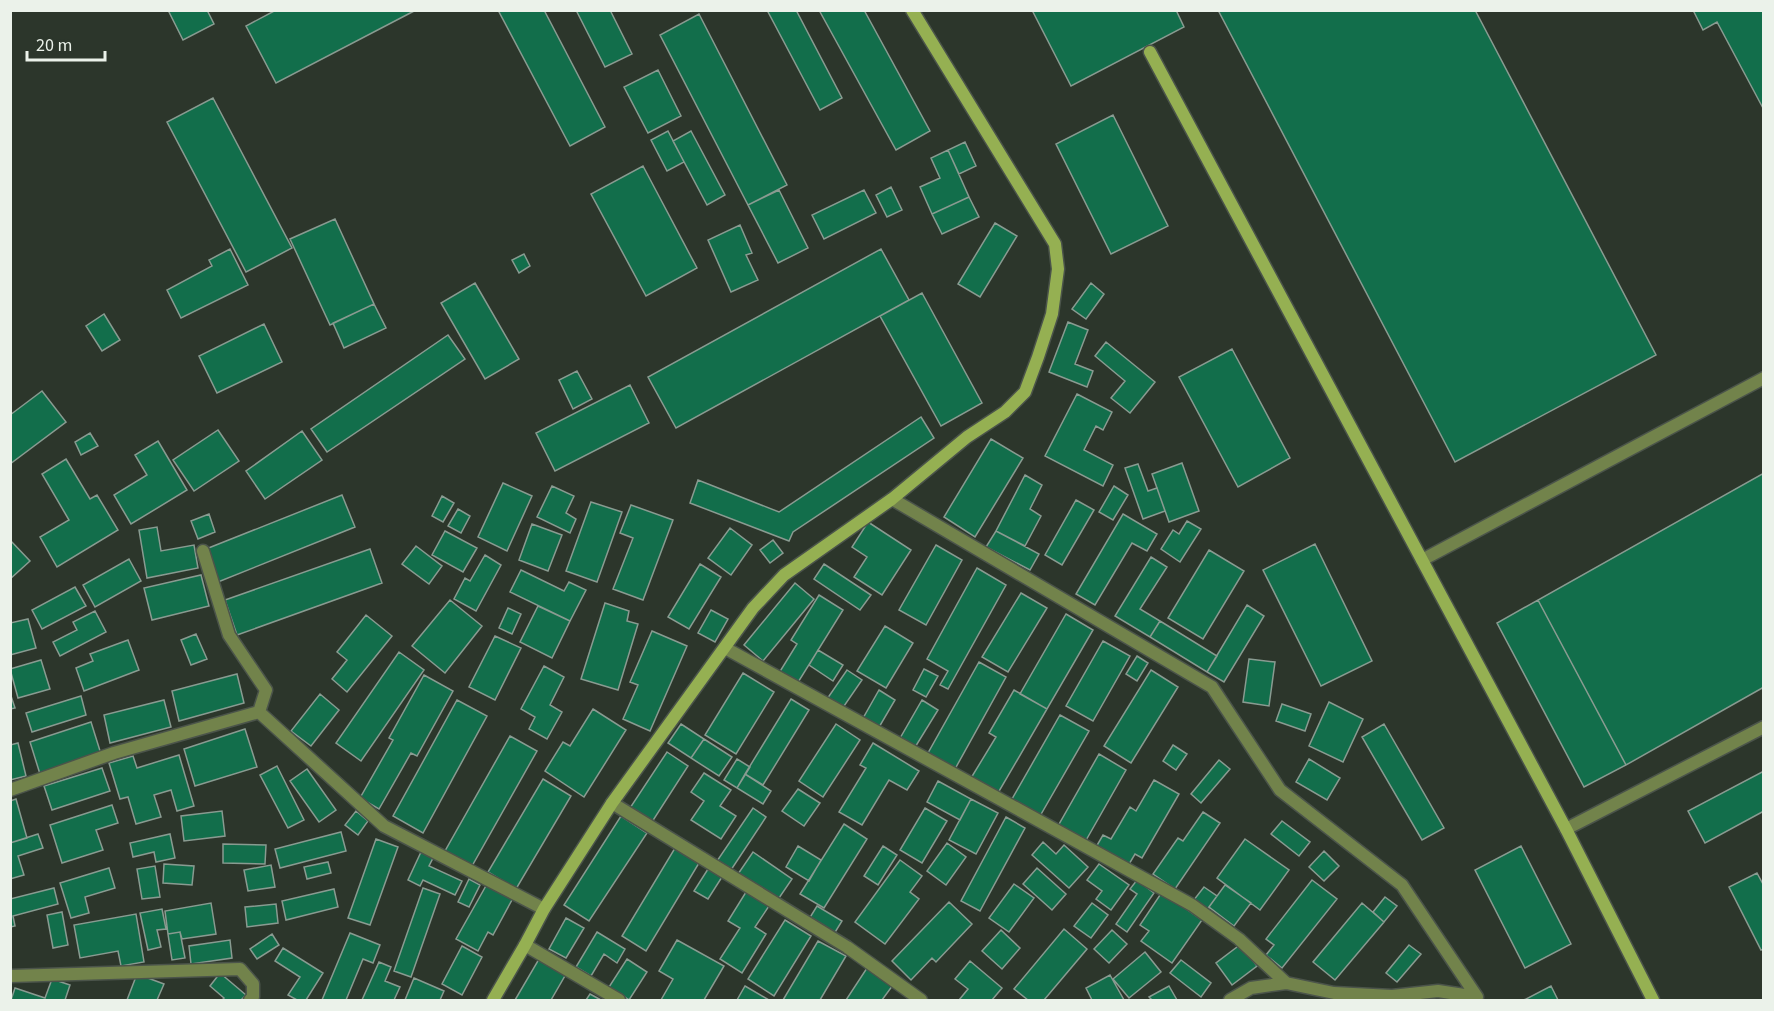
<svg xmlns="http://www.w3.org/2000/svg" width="1774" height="1011" viewBox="0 0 1774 1011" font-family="'Source Sans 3',sans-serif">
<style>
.building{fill:#126e4b;stroke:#899b91;stroke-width:1.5}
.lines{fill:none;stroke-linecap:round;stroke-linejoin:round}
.street-casing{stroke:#4b544a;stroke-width:15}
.secondary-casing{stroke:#4b544a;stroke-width:15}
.street{stroke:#72834b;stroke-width:12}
.secondary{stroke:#95b052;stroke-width:12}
</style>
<rect width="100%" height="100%" fill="#2c362b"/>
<path class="building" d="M168,10H207L214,24L183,40Z
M276,10H416L276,83L246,26Z
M498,10H544L605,127L570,146Z
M576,10H610L632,54L605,67Z
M767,10H796L842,98L820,110Z
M819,10H864L930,131L896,150Z
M1032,10H1176L1184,27L1071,86Z
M1218,10H1475L1656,355L1455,462Z
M1693,10H1764V110L1717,22L1703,30Z
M699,14L787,185L748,205L660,35Z
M658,70L681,116L648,133L624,87Z
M213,98L292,248L246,272L167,122Z
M1113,115L1168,226L1111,254L1056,144Z
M668,131L684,162L667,171L651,140Z
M691,131L725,195L707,205L673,141Z
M965,142L976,166L959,174L948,150Z
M948,150L969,197L932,214L920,187L940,178L931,158Z
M643,166L697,268L646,296L591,194Z
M891,187L902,210L887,217L876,195Z
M779,190L808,248L778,263L748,205Z
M864,190L876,213L824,239L812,215Z
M969,197L979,217L942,234L932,214Z
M335,219L374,304L330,325L290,239Z
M995,223L1017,236L980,297L958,284Z
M740,225L752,253L746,255L758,280L731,292L708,240Z
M230,249L248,285L181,318L167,290L212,266L209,260Z
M881,249L909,300L676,428L648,377Z
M524,254L530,266L519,273L512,260Z
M475,283L519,359L485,379L441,303Z
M1091,283L1104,294L1086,319L1072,309Z
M922,293L982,403L941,426L880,316Z
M374,304L386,328L344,348L333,323Z
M104,314L120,340L102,351L86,326Z
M1068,322L1088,330L1075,364L1093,371L1087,387L1049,372Z
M264,324L282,362L217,393L199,356Z
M448,335L465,359L327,452L311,429Z
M1106,342L1155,382L1130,413L1111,398L1125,381L1095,356Z
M1232,349L1290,458L1238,487L1179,377Z
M577,371L592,399L573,409L559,380Z
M630,385L649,423L555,471L536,433Z
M42,391L66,422L10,464V415Z
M1077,394L1112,412L1103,430L1096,426L1084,450L1113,465L1103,486L1045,456Z
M921,417L934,438L793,532L789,541L690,503L698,480L779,512Z
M218,430L239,461L194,491L173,460Z
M302,431L322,460L265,499L246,471Z
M90,433L98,446L81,455L75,442Z
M991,439L1023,458L975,537L944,517Z
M158,441L187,490L131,524L114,495L147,475L135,455Z
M66,459L90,499L97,495L118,530L57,567L40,537L69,520L42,474Z
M1182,463L1199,511L1169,522L1152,474Z
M1138,464L1148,491L1157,488L1165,511L1143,519L1125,468Z
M1764,473V687L1626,765L1538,600Z
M1025,475L1042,485L1030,509L1041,516L1025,546L996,531Z
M503,483L532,496L507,551L478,537Z
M552,486L574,496L566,513L576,519L570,533L537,517Z
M1114,486L1128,495L1113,520L1099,512Z
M342,495L355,527L218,582L206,549Z
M442,496L454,503L443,522L432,516Z
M1076,500L1094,510L1062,565L1045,555Z
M591,502L622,512L597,582L566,571Z
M631,505L673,520L643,600L613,589L633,538L620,533Z
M458,509L470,516L461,533L448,526Z
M209,514L215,532L198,539L191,521Z
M1123,514L1157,534L1147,551L1132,543L1095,605L1076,594Z
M1187,521L1201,529L1180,562L1161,549L1173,530L1179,534Z
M868,522L911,550L882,595L854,577L867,557L852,547Z
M532,524L562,535L548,571L519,560Z
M157,527L161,551L194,545L198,568L147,578L139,530Z
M730,528L752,545L731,575L708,558Z
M445,531L477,548L463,572L432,555Z
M996,531L1039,554L1030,570L986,547Z
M10,540L30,561L10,579Z
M773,540L783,553L770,563L760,550Z
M1315,544L1372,661L1321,686L1263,570Z
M936,545L962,560L926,625L899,610Z
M416,546L442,566L429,584L402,564Z
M370,549L382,583L237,635L225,600Z
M1209,550L1244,571L1203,639L1168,618Z
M485,555L501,565L476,611L454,599L465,578L470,581Z
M1151,557L1167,567L1140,609L1160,621L1150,637L1115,616Z
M129,559L141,581L95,607L83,585Z
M700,564L721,577L689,629L668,617Z
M824,564L871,595L860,610L814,579Z
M977,568L1006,585L948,689L940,685L948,671L927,659Z
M521,570L564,591L569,582L586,590L570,621L510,592Z
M201,575L209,606L152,620L144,588Z
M795,583L814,599L763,661L744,645Z
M75,587L86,606L42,629L32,610Z
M1021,593L1047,608L1008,672L982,657Z
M819,595L843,610L797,684L779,673L797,644L791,640Z
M450,600L482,626L445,673L412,646Z
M1538,600L1626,765L1584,787L1497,623Z
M605,603L629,611L627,621L638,624L618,690L581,679Z
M1247,605L1264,616L1224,682L1207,672Z
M538,606L570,621L552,658L520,642Z
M508,608L521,614L512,634L499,628Z
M711,610L728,619L715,642L698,633Z
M95,611L106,632L60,656L53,642L77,630L73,622Z
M1066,614L1093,630L1047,709L1020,694Z
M366,615L392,636L347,692L332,679L347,660L337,652Z
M28,619L36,648L10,655V623Z
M1160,621L1217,656L1207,672L1150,637Z
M885,626L913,643L886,688L857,671Z
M652,631L687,646L650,731L623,719L638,685L630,682Z
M196,634L207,659L191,665L181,640Z
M495,636L521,648L495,700L469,687Z
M128,640L139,670L84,691L76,668L93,661L90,654Z
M1103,641L1130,656L1093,721L1066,706Z
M818,650L843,665L833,681L809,665Z
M399,652L424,670L361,761L336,743Z
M1137,656L1148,663L1137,681L1126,674Z
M1249,659L1275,662L1269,706L1243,702Z
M41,660L50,689L18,698L10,669Z
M979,662L1006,677L955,769L928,753Z
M544,666L564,677L550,705L562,712L547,739L529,729L535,717L521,709Z
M924,669L938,676L926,697L913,690Z
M847,670L862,680L842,709L827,699Z
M1151,670L1178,687L1131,763L1104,746Z
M743,673L774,692L736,754L705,735Z
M237,674L244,703L179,721L172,691Z
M424,675L453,691L417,756L411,753L379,809L360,798L393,740L389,738Z
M879,690L895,700L878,729L862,720Z
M1014,690L1047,709L998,793L971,778L996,737L989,733Z
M10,693L15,708L10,709Z
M320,694L339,710L311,746L291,731Z
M81,696L86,715L32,732L26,713Z
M791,699L809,710L763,785L745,774Z
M164,700L171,727L110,743L104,715Z
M457,700L487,716L423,833L393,816Z
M922,700L938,710L914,749L899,740Z
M1329,702L1363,719L1343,762L1309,746Z
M1282,704L1311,714L1305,731L1276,721Z
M593,709L626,730L584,797L545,771L563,742L570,746Z
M1060,715L1089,731L1040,816L1012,799Z
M91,722L101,754L40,774L30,742Z
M681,724L704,739L691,758L668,743Z
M836,724L860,740L823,797L799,781Z
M1384,724L1444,828L1422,840L1362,737Z
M245,729L257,767L195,786L184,749Z
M510,736L537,751L472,866L445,851Z
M704,739L732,757L719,776L691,758Z
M18,743L26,776L10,780V745Z
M873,743L919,771L907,790L889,780L862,825L839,812L866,768L860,765Z
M1173,745L1187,754L1176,770L1163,761Z
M667,752L688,766L652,822L630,808Z
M1099,754L1126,770L1085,842L1058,826Z
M179,755L194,806L177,811L171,790L154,795L161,817L136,824L128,797L120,799L109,763L133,756L137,768Z
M737,759L750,767L737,788L724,780Z
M1309,759L1340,778L1327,800L1296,782Z
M1219,760L1230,769L1201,803L1191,794Z
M277,766L304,820L288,828L260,775Z
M102,768L110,791L52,810L44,786Z
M307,769L336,810L319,822L290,781Z
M1764,771V811L1705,843L1688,811Z
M704,773L731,790L720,806L736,816L721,839L691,820L704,801L691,792Z
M745,774L771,791L763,804L737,788Z
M543,779L571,796L516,889L488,872Z
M1154,780L1179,794L1142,858L1135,854L1128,866L1096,847L1103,835L1111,839L1130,807L1136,811Z
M938,781L971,799L960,820L927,802Z
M798,789L820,803L804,826L782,811Z
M16,799L27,838L10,843V801Z
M971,799L998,813L976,854L949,840Z
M112,805L118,823L96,830L103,850L62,863L50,825Z
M753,808L766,817L731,870L717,861Z
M925,808L947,821L922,863L900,850Z
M222,811L225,836L184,841L181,816Z
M356,811L368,821L358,835L345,825Z
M1203,812L1220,823L1175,889L1153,874L1178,838L1183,841Z
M621,816L647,833L589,921L564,905Z
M1006,817L1025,828L980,911L961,901Z
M1282,821L1310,842L1299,856L1271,834Z
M844,824L867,839L824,908L800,894Z
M341,832L346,851L280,868L275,849Z
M38,834L43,848L18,856L24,875L10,879V843Z
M170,834L175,858L156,862L154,852L133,857L130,843Z
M376,839L398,847L370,925L348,918Z
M1245,839L1289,870L1260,910L1217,878Z
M1043,842L1056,854L1064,845L1088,867L1069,888L1032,855Z
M947,843L966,857L946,885L927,871Z
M223,844L266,845L265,864L223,863Z
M798,846L821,860L809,881L786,867Z
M883,846L897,855L878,885L864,876Z
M1521,846L1571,944L1525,968L1475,870Z
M675,848L699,863L646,951L622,936Z
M1324,851L1339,866L1324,881L1309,867Z
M421,852L433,858L429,866L462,881L455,895L423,880L420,886L408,880Z
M753,852L792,879L777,901L738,874Z
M900,860L922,876L910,892L919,899L885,944L855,922Z
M328,862L331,873L307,879L304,867Z
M164,864L194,866L192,885L163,883Z
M1099,864L1129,885L1111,910L1096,899L1102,891L1087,880Z
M271,865L275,887L248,891L244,870Z
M155,866L160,897L142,899L137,869Z
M109,868L115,888L85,897L89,913L71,918L60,883Z
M1037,868L1066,894L1052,910L1023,884Z
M708,869L722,877L708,899L694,891Z
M1757,873L1764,886V949L1761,950L1729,887Z
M469,879L480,885L469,907L458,902Z
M1137,880L1154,893L1127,932L1116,924L1137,894L1130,889Z
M1312,880L1337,899L1282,968L1266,955L1274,945L1266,939Z
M487,884L513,898L493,935L488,932L478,951L456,939Z
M1014,884L1034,898L1009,932L989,918Z
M1225,885L1251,903L1234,926L1209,907Z
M1204,887L1217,896L1206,911L1193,901Z
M54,888L58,904L13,916L15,926L10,927V899Z
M423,888L440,894L411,977L394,971Z
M334,889L338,907L286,920L282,901Z
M746,892L769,906L755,927L766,934L742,973L720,959L740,928L728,921Z
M1162,892L1202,920L1172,963L1141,941L1149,931L1140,925Z
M1385,897L1397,906L1384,922L1373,912Z
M949,902L972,924L936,962L932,958L911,980L892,961Z
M211,903L216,934L182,939L180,932L168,934L165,911Z
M1092,903L1108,915L1091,938L1074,926Z
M1362,903L1384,922L1335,980L1313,962Z
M276,904L278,923L247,927L245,907Z
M817,906L842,921L834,934L809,919Z
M162,909L166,929L157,930L161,947L148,950L140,913Z
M62,912L68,945L53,948L47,915Z
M136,914L144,962L121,966L118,951L80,958L74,925Z
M566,918L584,928L566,958L549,949Z
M785,920L811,936L774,996L748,979Z
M1064,929L1087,949L1044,1000H1028L1014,989Z
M1001,930L1020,948L1002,969L982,951Z
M1112,930L1127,944L1109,963L1094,949Z
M180,932L185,958L172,960L168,934Z
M597,932L625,949L617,963L604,954L591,976L576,967Z
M350,933L380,945L373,963L363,959L346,1000H322Z
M272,934L279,945L257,959L250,949Z
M230,940L232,958L191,964L189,946Z
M677,940L724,966L704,1000H661L673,979L659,971Z
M818,941L846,956L820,1000H783Z
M1241,944L1257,966L1232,985L1216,963Z
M1409,945L1421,954L1397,982L1386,973Z
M462,946L482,957L462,995L442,984Z
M283,948L323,973L306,1000H297L288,995L300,977L275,961Z
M1145,952L1161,972L1129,998L1113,979Z
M539,959L566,974L551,1000H515Z
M627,959L647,972L629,1000L609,987Z
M1181,960L1211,983L1201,997L1170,973Z
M970,961L1002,988L992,1000H959L968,989L955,979Z
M379,962L391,967L385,981L400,987L394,1000H362Z
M867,968L893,985L882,1000H846Z
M220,973L246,995L241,1000H222L224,998L210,986Z
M137,974L164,984L157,1000H127Z
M1110,975L1124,1000H1092L1086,988Z
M414,978L444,991L440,1000H405Z
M52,979L70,985L65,1000H11L15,988L45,998Z
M745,986L769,1000H737Z
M1169,986L1177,1000H1152L1149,997Z
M1551,986L1558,1000H1524Z
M590,994L601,1000H586Z"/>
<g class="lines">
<g class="street-casing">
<path id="street" d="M892,499L1212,687L1280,790L1402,885L1477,997L1438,991L1392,996L1334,993L1286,983L1251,988L1230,1000
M203,551L229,635L266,690L259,712L384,826L544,909
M1422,560L1764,378
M725,648L1192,905L1239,939L1286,983
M10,790L114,753L259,712
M612,803L847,947L921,1000
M1566,829L1764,727
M525,945L619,1000
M10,976L240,969L253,984V997L250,1000"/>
</g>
<g class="secondary-casing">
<path id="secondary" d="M1150,52L1566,829L1653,1000
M493,1000L525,945L544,909L612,803L753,608L784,575L892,499L967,437L1005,412L1025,392L1038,357L1052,314L1058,269L1055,244L912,10"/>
</g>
<use href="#street" class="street"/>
<use href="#secondary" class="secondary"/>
</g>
<rect width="1774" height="1011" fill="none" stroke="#ebf2ea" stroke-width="24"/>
<path d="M27 51v9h78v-9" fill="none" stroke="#ebf2ea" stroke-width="3"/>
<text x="36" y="51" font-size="18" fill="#ebf2ea" stroke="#2c362b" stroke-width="4.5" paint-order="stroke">20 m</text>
</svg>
